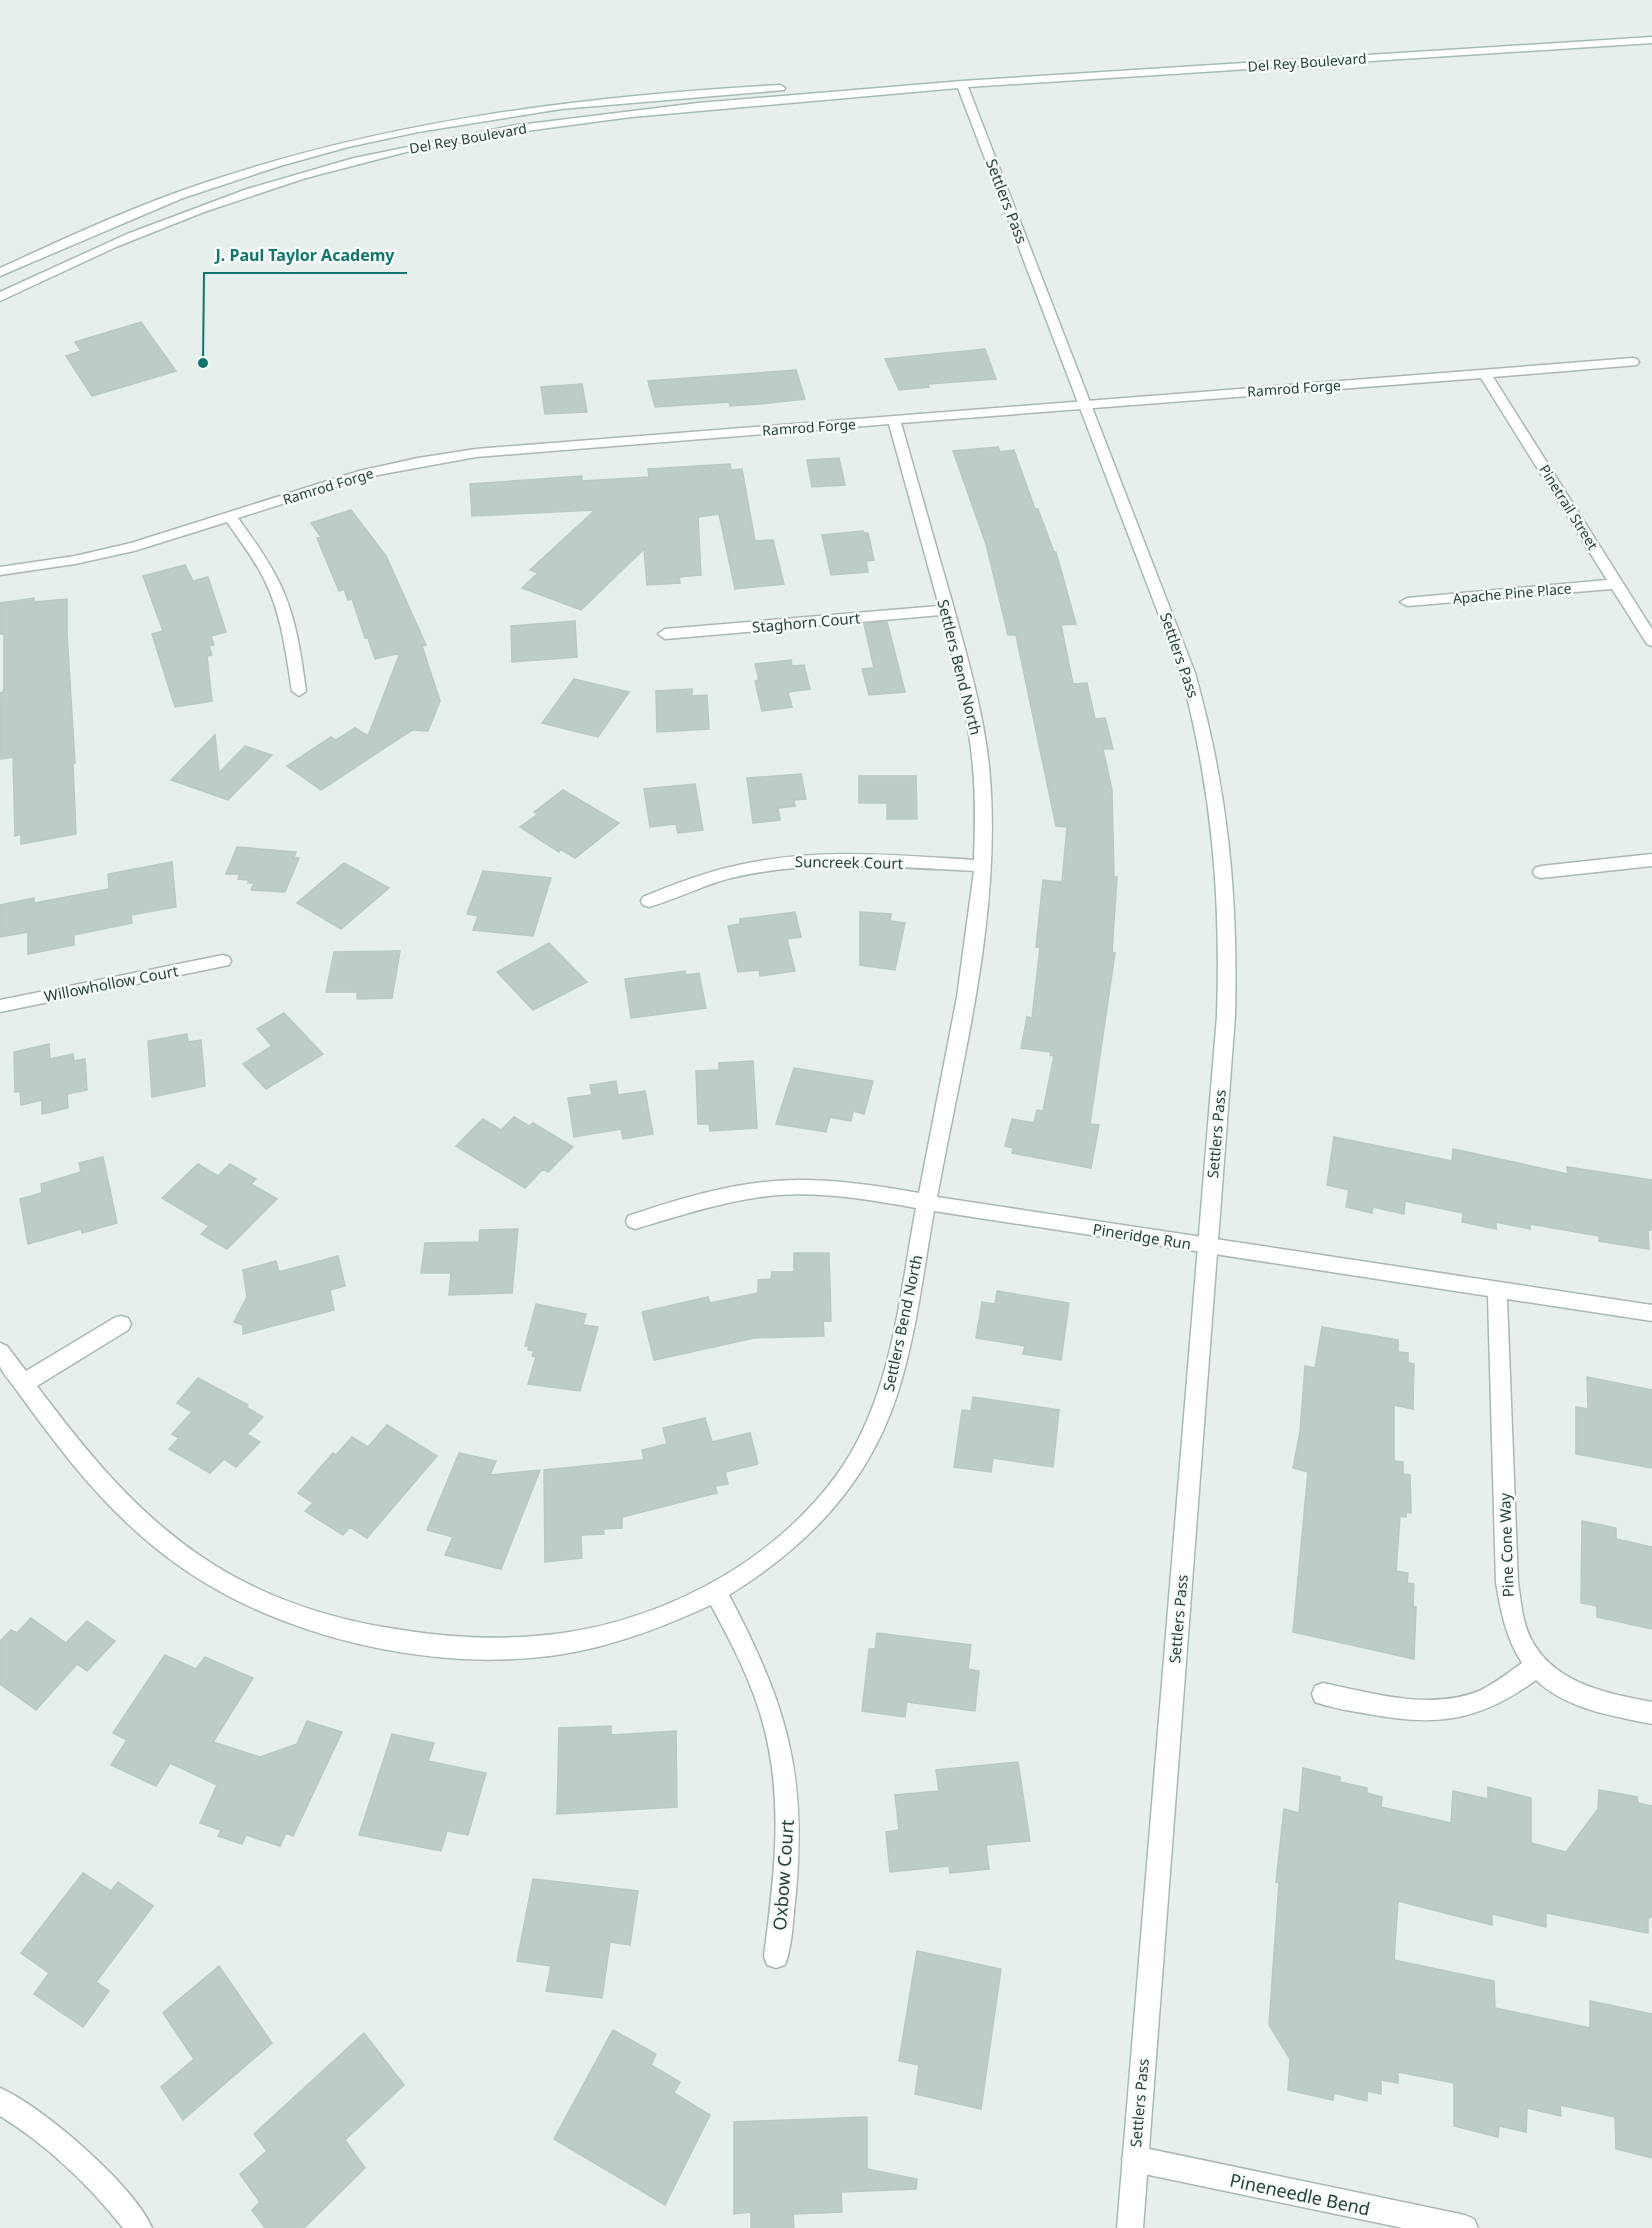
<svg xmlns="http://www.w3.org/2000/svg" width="1652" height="2228" viewBox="0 0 1652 2228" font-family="'Noto Sans',sans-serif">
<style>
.building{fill:#beccc8;stroke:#b8c8c4;stroke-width:1.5}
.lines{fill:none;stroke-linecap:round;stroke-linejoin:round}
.street-casing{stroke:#a8b7b4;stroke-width:3}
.secondary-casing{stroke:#a4bab5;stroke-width:3}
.street{fill:#fff;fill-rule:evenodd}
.secondary{fill:#fff;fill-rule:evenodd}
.labels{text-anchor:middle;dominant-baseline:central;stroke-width:5;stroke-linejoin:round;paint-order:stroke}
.far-street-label{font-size:14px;fill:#24413d;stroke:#f7fbf9}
.street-label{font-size:15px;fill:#24413d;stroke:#f7fbf9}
.near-street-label{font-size:18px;fill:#24413d;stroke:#f7fbf9}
.leader{fill:none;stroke:#0f766e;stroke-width:2}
.callout-dot{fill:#0f766e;stroke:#f7fbf9;stroke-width:2}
.callout-label{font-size:16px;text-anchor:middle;font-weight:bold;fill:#0f766e;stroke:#f7fbf9;stroke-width:5;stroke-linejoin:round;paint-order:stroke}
</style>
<rect width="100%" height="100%" fill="#e6efec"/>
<path class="building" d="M141,322L176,371L92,396L66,356L81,351L75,342Z
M985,349L996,379L928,384L929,387L899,390L885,359Z
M796,370L805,399L759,404L730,406L729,402L655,407L648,381Z
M582,384L587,412L545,414L541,387Z
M998,447L1000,452L1014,450L1035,509H1038L1054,552H1056L1076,624L1061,625L1073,684L1087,683L1095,719L1105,718L1113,749H1103L1112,790L1114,877H1117L1112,952L1115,953L1090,1124L1099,1125L1091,1168L1012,1153L1013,1148L1005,1146L1012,1119L1034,1123L1037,1110L1043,1111L1054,1056L1050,1055L1051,1052L1021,1048L1027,1017L1032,1018L1040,947H1036L1043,880L1062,882L1067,827L1056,826L1016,635H1008L986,544L953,451Z
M839,458L845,485L812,487L807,460Z
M730,464L731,470L742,469L755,541L773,540L784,584L735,589L719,514L698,517L701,575L679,577L680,583L647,585L644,549L581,610L522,588L538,573L530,570L595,510L472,516L470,484L582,476V481L649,477L648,469Z
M351,510L386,556L426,645L422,646L440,701L428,731L412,730L321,790L287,766L331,737L336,740L355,728L368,736L400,653L375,659L368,638H365L352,599L348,600L344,589L339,591L317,538L321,537L311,523Z
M863,531V533H868L874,560L866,561L868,572L831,575L822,535Z
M185,565L193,581L208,577L226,632L211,636L214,645L209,646L212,655L207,656L212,701L175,707L152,634L163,631L143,576Z
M34,598V602L67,599V634L75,763L73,764L76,834L21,844V834L15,836L13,757L1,759L0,693L3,692L4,686V634H0V603Z
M575,621L577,657L512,662L511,626Z
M887,622L905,692L869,695L862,669L874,668L864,624Z
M791,660L792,666L804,665L810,689L788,692L792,707L762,711L755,681L759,680L755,664Z
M574,679L629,692L598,737L542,723Z
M692,689V696L707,695L709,729L657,732L656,691Z
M215,735L219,773L245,746L272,755L228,800L171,780Z
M801,774L806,799L794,800L795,806L778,808L780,820L753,823L747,778Z
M859,776H916L917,819H887V803H859Z
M695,784L703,830L678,833L676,824L650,827L644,789Z
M563,790L619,823L575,858L560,849L559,852L520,827L538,814L534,812Z
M237,847L296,852L294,858H299L285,892L251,890L254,883H248L249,880L238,879L240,874H226Z
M172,862L176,907L131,915L132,923L74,935V945L28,954V932L0,937V905L34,898V903L109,889L108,874Z
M344,863L389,888L341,929L297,903Z
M483,871L551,878L533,936L473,930L478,916L467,914Z
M795,912L801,937L787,939L795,971L760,976L759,970L738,972L728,926L740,924V919Z
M860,912L891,914L890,921L905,923L895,970L860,965Z
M549,943L587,982L533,1010L497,972Z
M400,951L392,998L357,999V992H326L334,952Z
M685,971L686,975L699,973L706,1008L631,1018L625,979Z
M284,1013L323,1054L266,1089L243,1064L272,1046L257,1029Z
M187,1034L188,1042L201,1040L205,1086L152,1097L148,1041Z
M49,1044L50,1059L73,1054L74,1061L85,1059L87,1090L67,1094L68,1108L42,1114V1100L21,1105L20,1091L15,1092L14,1052Z
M753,1061L757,1128L710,1131L709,1124H698L696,1071L719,1070V1063Z
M794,1068L873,1081L864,1114L853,1111L851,1121L830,1117L826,1132L776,1124Z
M616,1081L618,1095L645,1091L653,1134L623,1139L621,1129L574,1137L568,1098L592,1095L590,1085Z
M514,1117L529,1126L533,1123L573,1147L548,1172L543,1169L525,1188L456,1146L483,1119L501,1130Z
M1334,1137L1452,1161L1453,1149L1568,1174L1567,1167L1652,1180V1230H1648L1649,1249L1599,1241V1236L1530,1224V1229L1496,1222V1229L1462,1222L1463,1213L1405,1201L1404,1214L1373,1207L1372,1213L1346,1207L1349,1190L1327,1185Z
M103,1157L117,1223L82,1233L81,1229L28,1244L20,1199L42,1193L41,1184L81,1172L79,1163Z
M198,1164L218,1176L230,1164L256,1179L251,1184L277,1199L227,1249L201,1234L209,1226L162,1198Z
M518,1229L512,1293L449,1295L451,1273H421L425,1243L479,1242L480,1230Z
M794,1253H829L831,1321H823L824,1336L754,1338L654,1360L642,1312L708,1297L710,1303L758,1293V1280L771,1279L772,1272H794Z
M338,1256L345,1286L330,1290L334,1310L243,1334V1325L234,1322L247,1297L243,1270L276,1261L279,1272Z
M997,1291L1069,1303L1061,1360L1023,1354L1025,1346L976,1338L982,1302L995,1304Z
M536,1304L586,1314L583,1325L598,1327L580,1391L528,1384L536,1357L532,1356L534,1351L528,1350L529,1346H525Z
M1322,1327L1398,1340V1352L1408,1353V1363L1414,1364L1413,1409L1394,1405V1461L1403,1462V1474L1410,1475L1411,1513L1406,1512V1517L1400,1516L1396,1571L1408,1573L1407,1583L1414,1584L1413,1606L1416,1607L1414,1659L1293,1632L1308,1472L1293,1468L1300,1432L1305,1366L1315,1368Z
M1587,1377L1652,1390V1468L1576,1454V1407L1588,1409Z
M198,1378L248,1405L246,1407L263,1417L247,1434L260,1442L236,1467L224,1459L210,1473L169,1449L179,1438L172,1434L192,1412L177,1403Z
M973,1397L1059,1410L1053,1467L993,1458L991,1472L954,1467L962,1410L971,1411Z
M705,1418L712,1442L750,1433L758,1464L725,1472L728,1484L715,1486L717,1493L622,1517V1528L603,1529L604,1534L581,1535L582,1558L545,1562L544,1470L644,1460L642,1450L667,1444L663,1428Z
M387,1425L437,1456L367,1538L350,1527L343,1535L305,1511L313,1503L298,1493L333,1453L336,1455L352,1437L368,1447Z
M459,1453L496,1461L490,1475L540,1470L501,1569L445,1555L453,1537L427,1530Z
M1582,1521L1616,1528V1539L1652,1547V1629L1597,1617V1606L1581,1603Z
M31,1618L66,1643L87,1621L115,1641L87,1671L77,1664L36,1710L0,1684V1641L11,1630L17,1633Z
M877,1633L971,1645L968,1669L979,1671L975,1711L907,1702L905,1717L862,1711L869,1649H875Z
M165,1655L196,1669L205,1657L253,1678L213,1742L260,1757L297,1744L307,1721L342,1732L293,1836L286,1833L280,1846L246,1835L242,1844L218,1836L221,1830L200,1823L217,1785L170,1763L156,1786L111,1765L127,1740L113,1733Z
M611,1726V1735L676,1731L677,1807L557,1814L559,1728Z
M392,1734L434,1743L428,1761L486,1773L468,1835L447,1831L441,1851L359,1835Z
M1018,1762L1030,1841L986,1845L989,1869L950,1873L949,1866L890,1872L886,1832L899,1830L895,1795L939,1791L936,1770Z
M1303,1768L1340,1777V1782L1367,1788V1793L1382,1797L1381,1807L1451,1823L1453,1791L1488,1799V1787L1531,1798V1843L1566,1852L1598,1809L1599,1790L1637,1797L1638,1803L1652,1806V1918L1648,1917V1933L1546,1913V1927L1492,1914V1925L1398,1901L1394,1960L1494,1981L1495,2008L1590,2028V2001L1652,2014V2158L1616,2149L1615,2117L1560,2105L1561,2116L1527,2108L1526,2132L1499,2126L1498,2137L1454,2126V2083L1398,2072V2083L1381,2080V2094L1367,2091V2101L1334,2093L1333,2100L1288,2090L1290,2059L1269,2025L1279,1883L1276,1882L1284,1809L1299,1813Z
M83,1873L111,1891L118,1882L153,1906L96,1982L109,1991L83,2027L34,1994L49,1973L21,1953Z
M533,1879L638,1891L630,1945L610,1942L602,1998L546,1991L551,1966L517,1961Z
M917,1951L1001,1969L981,2109L915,2094L919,2065L899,2061Z
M219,1966L272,2043L183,2120L161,2087L194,2059L163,2013Z
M613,2030L656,2054L651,2065L680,2082L674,2093L710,2115L665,2205L554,2139Z
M364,2033L404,2085L345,2140L365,2168L304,2228H265L252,2210L260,2202L240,2174L267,2151L254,2134Z
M867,2117V2169L917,2179L916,2189L841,2192L842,2212L793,2214L794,2228H751V2212L734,2214V2122Z"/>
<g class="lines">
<g class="street-casing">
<path id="street" d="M1633,358L1637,359L1639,362L1637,365L1493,377L1652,629V646L1647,644L1612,589L1407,606L1400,602L1407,598L1607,580L1481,378L901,423C918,482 934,540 951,598C966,653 983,709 989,766C1003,910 963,1055 937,1197L1652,1305V1321L1507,1299L1518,1583C1521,1601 1522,1620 1530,1637C1553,1684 1606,1693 1652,1702V1724C1613,1716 1566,1709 1536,1680C1480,1721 1437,1727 1369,1714C1351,1711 1332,1708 1315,1702L1312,1694L1315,1686L1323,1683C1372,1693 1430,1711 1479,1691C1494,1684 1508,1673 1522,1663C1506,1638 1501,1612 1496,1583L1488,1296L934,1211C923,1273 916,1338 896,1398C866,1487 806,1547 729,1595C785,1702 807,1770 796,1892C793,1916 793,1943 785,1965L776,1968L767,1965L764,1956C774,1880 784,1803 764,1727C753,1684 732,1644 711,1605C674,1622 637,1637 597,1647C468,1680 298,1646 188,1572C143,1542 104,1503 70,1461C51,1437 33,1413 15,1388C11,1382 2,1373 0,1366C0,1359 0,1350 0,1343L7,1346L26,1371L114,1318L121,1316L128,1318L131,1324L128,1330L37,1386C85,1450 134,1511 202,1557C261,1597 331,1620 402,1630C446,1637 491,1640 536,1636C650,1627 767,1569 836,1476C892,1399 899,1298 916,1208C871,1200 825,1192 779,1195C730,1199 682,1215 635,1229L628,1226L626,1221L628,1216C683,1197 742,1180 800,1180C840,1180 880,1186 919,1193L957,997L974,871C893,867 810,859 731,878C703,885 677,899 649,907L643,905L641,901L643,897C672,885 700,874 730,867C810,847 894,855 974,860C975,829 976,798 973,768C969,716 955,665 941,615L665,639L658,634L665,629L939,606L889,424L476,457L367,477L238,518C253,539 268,559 279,582C296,616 301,654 306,691L299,696L292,691C286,654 282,616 265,581C255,560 240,541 227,522L134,551L75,564L0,575V567L75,556L131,543L359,471L418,458L476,449Z
M1652,854V866L1541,878L1535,876L1533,872L1535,868L1541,866Z
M223,955L229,957L231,961L229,965L0,1012V1000Z
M0,2088C42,2106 135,2186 152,2228H123C88,2184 47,2145 0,2116Z
M1135,2146L1465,2215L1474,2219L1478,2228H1403L1135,2172L1126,2168L1122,2159L1126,2150Z"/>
</g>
<g class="secondary-casing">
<path id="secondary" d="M1652,37V43L968,87L1195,673C1228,790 1238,895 1235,1016L1143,2228H1117L1217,1016C1221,895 1212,790 1181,673L958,88L631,117L511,133L406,152L306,178L204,212L116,247L0,301V292L127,234L247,189L354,158L511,126L698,103L962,81Z
M780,85L785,88L784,90L561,109L418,132L348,147L280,166L183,198L0,276V268C66,238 132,207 201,184C389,120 583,96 780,85Z"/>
</g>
<use href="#street" class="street"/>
<use href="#secondary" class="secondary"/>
</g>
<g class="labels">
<g class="far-street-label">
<text transform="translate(1307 62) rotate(-4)">Del Rey Boulevard</text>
<text transform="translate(468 138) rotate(-10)">Del Rey Boulevard</text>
<text transform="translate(1294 388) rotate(-4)">Ramrod Forge</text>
<text transform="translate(809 427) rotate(-4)">Ramrod Forge</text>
<text transform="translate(328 486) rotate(-17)">Ramrod Forge</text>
<text transform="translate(1569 507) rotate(58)">Pinetrail Street</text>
<text transform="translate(1512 593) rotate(-5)">Apache Pine Place</text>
</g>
<g class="street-label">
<text transform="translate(1007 201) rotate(69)">Settlers Pass</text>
<text transform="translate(806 622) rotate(-5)">Staghorn Court</text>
<text transform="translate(1180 655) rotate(71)">Settlers Pass</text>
<text transform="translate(960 667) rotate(76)">Settlers Bend North</text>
<text transform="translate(849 862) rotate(1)">Suncreek Court</text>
<text transform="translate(111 983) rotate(-11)">Willowhollow Court</text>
<text transform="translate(1216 1134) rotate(-85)">Settlers Pass</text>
<text transform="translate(1142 1236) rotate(9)">Pineridge Run</text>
<text transform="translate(902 1323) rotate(-78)">Settlers Bend North</text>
<text transform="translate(1506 1545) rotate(-92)">Pine Cone Way</text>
<text transform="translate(1178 1619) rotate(-85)">Settlers Pass</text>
<text transform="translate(1139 2103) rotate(-85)">Settlers Pass</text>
</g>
<g class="near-street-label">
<text transform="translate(783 1875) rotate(-86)">Oxbow Court</text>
<text transform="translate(1300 2194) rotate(12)">Pineneedle Bend</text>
</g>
</g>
<path class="leader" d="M203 363L204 273H407"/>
<circle class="callout-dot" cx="203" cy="363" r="6"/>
<g class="callout-label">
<text x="305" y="261">J. Paul Taylor Academy</text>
</g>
</svg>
